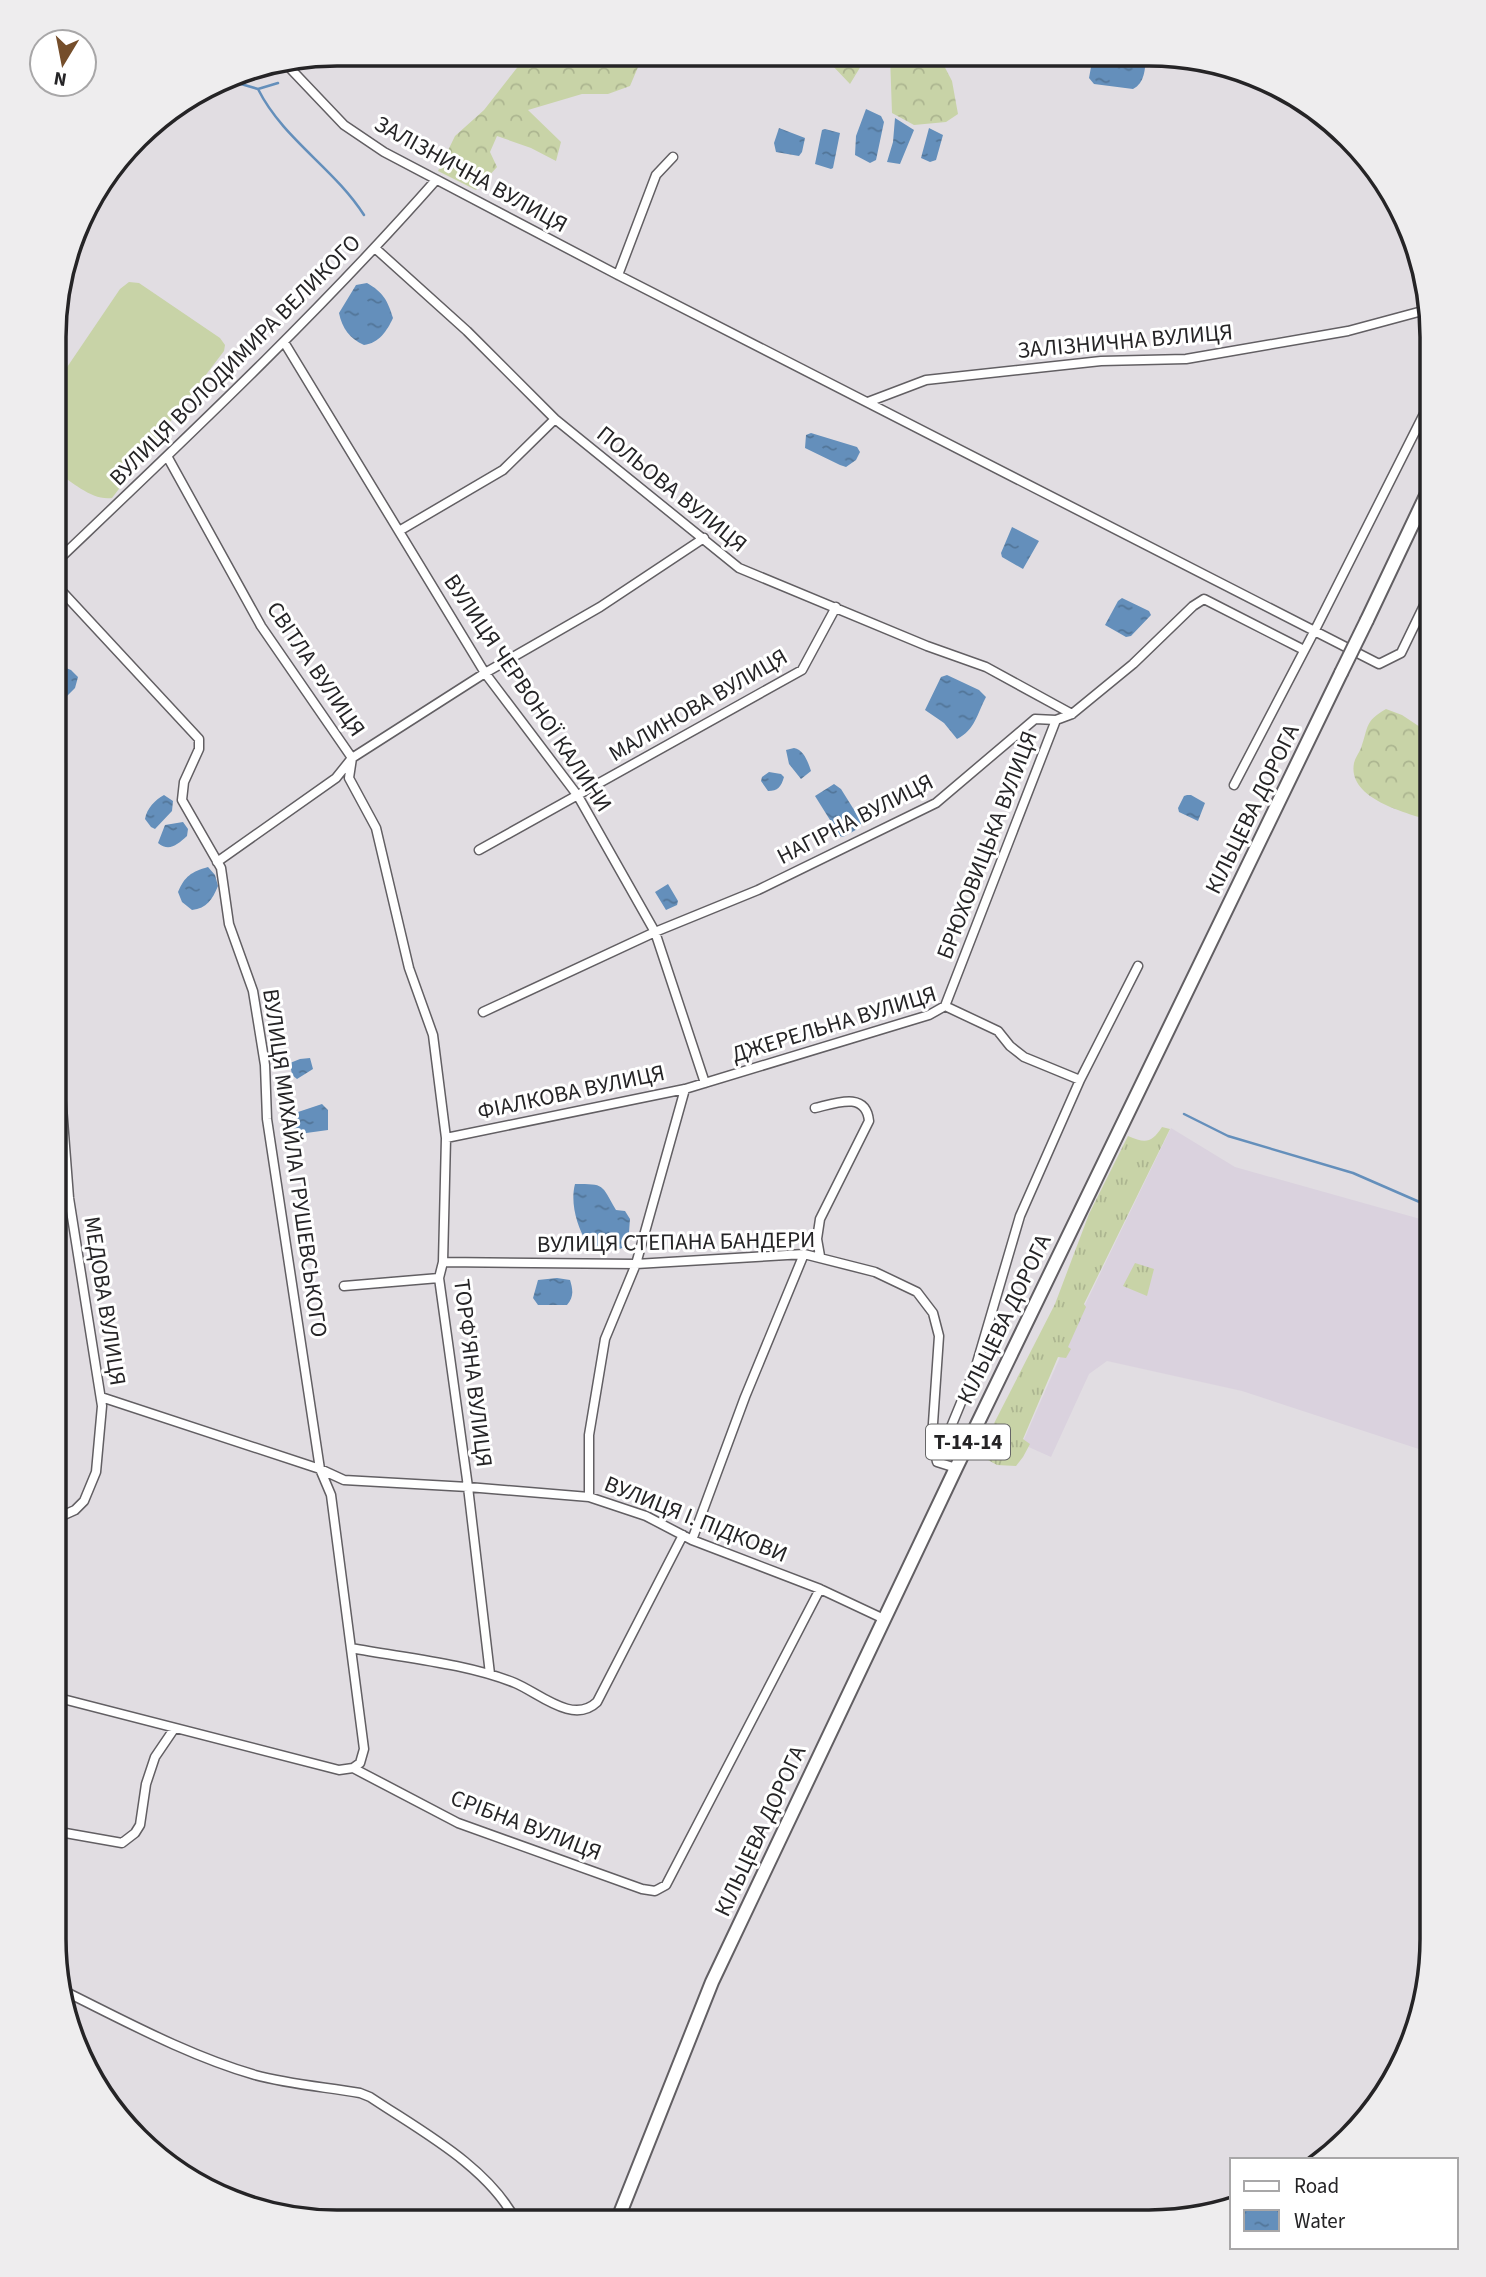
<svg xmlns="http://www.w3.org/2000/svg" width="1486" height="2277" viewBox="0 0 1486 2277" font-family="'Source Sans 3',sans-serif">
<style>
.built{fill:#dad2de}
.grass{fill:url(#grass-tufts)}
.forest{fill:url(#forest-crowns)}
.pitch{fill:#c8d3a7}
.water{fill:url(#water-ripples)}
.lines{fill:none;stroke-linecap:round;stroke-linejoin:round}
.stream{stroke:#648fbb;stroke-width:2.5}
.minor-casing{stroke:#625f63;stroke-width:11}
.trunk-casing{stroke:#625f63;stroke-width:16}
.minor{stroke:#fff;stroke-width:8}
.trunk{stroke:#fff;stroke-width:12}
.trunk-bridge-casing{stroke:#625f63;stroke-width:16;stroke-linecap:butt}
.trunk-bridge{stroke:#fff;stroke-width:12}
.labels{text-anchor:middle;dominant-baseline:central;stroke-width:6;stroke-linejoin:round;paint-order:stroke}
.shield{fill:#fff;stroke:#666667;stroke-width:2}
.shield-label{font-size:21px;font-weight:bold;fill:#252426}
.street-label{font-size:23px;fill:#252426;stroke:#fff}
.rim{fill:none;stroke:#252426;stroke-width:3.5}
</style>
<defs>
<pattern id="grass-tufts" width="24" height="20" patternUnits="userSpaceOnUse" patternTransform="scale(1.75)"><rect width="24" height="20" fill="#c8d3a7"/><path d="M3 7l-1-3M5 7V3M7 7l1-3M15 17l-1-3M17 17v-4M19 17l1-3" fill="none" stroke="#acb590"/></pattern>
<pattern id="forest-crowns" width="20" height="18" patternUnits="userSpaceOnUse" patternTransform="scale(1.75)"><rect width="20" height="18" fill="#c8d3a7"/><path d="M2 6a3 3 0 1 1 6 0M12 15a3 3 0 1 1 6 0" fill="none" stroke="#acb590"/></pattern>
<pattern id="water-ripples" width="26" height="14" patternUnits="userSpaceOnUse" patternTransform="scale(1.75)"><rect width="26" height="14" fill="#648fbb"/><path d="M2 4q2-2 4 0t4 0M15 11q2-2 4 0t4 0" fill="none" stroke="#527598"/></pattern>
</defs>
<rect width="100%" height="100%" fill="#e1dde2"/>
<path class="built" d="M1171,1128L1235,1167L1431,1222V1453L1242,1391L1107,1361L1089,1374L1051,1457L1022,1444L1064,1348Z"/>
<path class="grass" d="M1162,1127L1170,1129L1084,1304L1086,1307L1068,1347L1071,1349L1066,1358L1058,1357L1023,1439L1030,1444L1023,1457L1016,1466L997,1465L988,1460L984,1443L1055,1304L1089,1214L1128,1136C1145,1143 1151,1144 1162,1127Z
M1135,1263L1154,1269L1147,1296L1123,1286Z"/>
<path class="forest" d="M536,55H649L641,60L630,86L608,94H582L528,110L561,142L556,161L531,148L497,136L490,152L497,167L476,190L438,171L455,136L484,110L520,64Z
M826,56H867L850,84L831,64Z
M890,56H939L952,81L958,114L946,122L914,125L892,113Z
M1386,709L1402,715L1432,735V821C1407,813 1347,799 1354,763C1355,758 1359,753 1361,748C1369,726 1364,722 1386,709Z"/>
<path class="pitch" d="M129,282L139,283L220,338L225,345L224,351L112,498C92,501 73,482 56,472L57,382L120,289Z"/>
<path class="water" d="M1093,56L1146,57C1145,69 1145,83 1133,89L1094,84L1089,78Z
M866,109L881,116L884,122L876,160L870,163L855,155L856,136Z
M895,118L914,130L900,164L887,162L893,142Z
M779,128L805,138L802,152L799,156L776,152L774,143Z
M929,128L943,135L936,160L930,162L921,158Z
M825,129L840,133L833,168L831,169L815,164L822,130Z
M367,283C383,292 388,301 393,318C387,331 379,343 364,345C350,339 342,328 339,313L356,285Z
M811,433L857,447L860,452L856,460L846,467L840,465L805,448L806,435Z
M1012,527L1039,541L1023,569L1002,557L1001,553Z
M1122,598L1149,611L1151,615L1131,636L1126,637L1105,625L1118,601Z
M61,666L71,670L78,677L75,688L64,699L56,697V674Z
M947,675L979,690L986,697C977,714 975,730 957,739L944,723L925,710L941,677Z
M794,748C804,750 808,762 811,771L801,779L789,764L786,750Z
M769,772L781,774L784,777C781,787 778,791 768,791L761,781L762,777Z
M834,784L841,789L861,821V827L843,837L840,836L815,796Z
M164,795L173,801L172,811L155,829L151,827L145,819C147,808 155,800 164,795Z
M1187,795H1191L1205,803L1198,821L1179,812L1178,808L1184,796Z
M183,822L188,829L187,836C177,845 169,852 158,843L165,825Z
M208,867L215,875L218,886C212,900 207,908 192,910L182,902L178,892C185,876 191,872 208,867Z
M668,884L678,901L677,905L666,910L655,892Z
M310,1058L313,1069L297,1079L292,1075L290,1063L300,1059Z
M322,1104L328,1110V1130L299,1134L292,1128V1114Z
M575,1184C605,1184 601,1184 616,1210L625,1211L630,1219L628,1245C615,1254 601,1249 587,1243C577,1227 570,1203 575,1184Z
M557,1278L570,1280C573,1290 574,1297 567,1305H538L533,1298L538,1280Z"/>
<g class="lines">
<path class="stream" d="M224,79L258,89L278,83
M258,89C283,139 334,168 364,215
M1184,1114L1228,1136L1353,1173L1431,1207"/>
<g class="minor-casing">
<path id="minor" d="M286,64L344,125L384,152L618,275L1379,664L1401,653L1432,589
M376,249L467,331L555,419L739,568L927,646L986,667L1072,714
M618,275L656,175L673,157
M284,342L485,673L578,796L655,932L705,1083
M868,402L926,380L1101,361L1186,359L1348,331L1426,310
M167,456L261,626L352,758L349,778L376,828L409,968L433,1035L446,1138L443,1262L439,1278L468,1487L490,1674
M399,531L503,470L555,419
M56,562C186,438 317,315 436,180
M56,585L199,739V749L184,782L182,800L221,868L229,924L253,991L265,1065L267,1119L320,1469L331,1495L364,1749L360,1763L353,1768
M1234,785L1315,630L1432,398
M479,850L802,670L836,607
M217,862L336,778L352,758L485,673L600,607L704,538
M945,1006L1056,720L1072,714L1133,664L1193,606L1204,599L1304,650
M945,1006L998,1031L1010,1046L1024,1057L1080,1080
M483,1012L655,932L758,890L936,803L1035,719L1056,720
M815,1108C836,1103 866,1091 869,1121L820,1219L817,1239L820,1256
M446,1138L685,1089L929,1015L945,1006
M55,1211L69,1198
M443,1262L636,1264L804,1254L875,1272L917,1292L933,1313L939,1336L932,1438L937,1462L956,1468
M344,1286L439,1278
M101,1397L320,1469L344,1480L468,1487L589,1497L646,1516L692,1540L820,1589L884,1619
M937,1461L976,1366L1020,1216L1080,1080L1138,966
M589,1497V1435L605,1339L636,1264L685,1089
M55,1519L75,1510L84,1501L96,1472L102,1406L69,1198L56,1029
M692,1540L745,1397L804,1254
M351,1648C404,1658 465,1663 515,1683C539,1693 573,1725 597,1702L683,1535
M55,1697L339,1770L353,1768L458,1823L642,1889L655,1891L666,1885L820,1589
M54,1831L122,1843L135,1833L140,1825L146,1784L155,1757L174,1729
M64,1991C127,2022 187,2055 255,2075C288,2084 325,2087 360,2093L370,2097C419,2130 488,2166 516,2221"/>
</g>
<g class="trunk-casing">
<path id="trunk" d="M1367,620L1432,483
M617,2221L712,1982L956,1468L1341,673"/>
</g>
<use href="#minor" class="minor"/>
<use href="#trunk" class="trunk"/>
<g class="trunk-bridge-casing">
<path id="trunk-bridge" d="M1341,673L1367,620"/>
</g>
<use href="#trunk-bridge" class="trunk-bridge"/>
</g>
<g class="labels">
<rect class="shield" x="926" y="1424.5" width="84" height="35" rx="5"/>
<g class="shield-label">
<text x="968" y="1442">Т-14-14</text>
</g>
<g class="street-label">
<text transform="translate(471 174) rotate(29)">ЗАЛІЗНИЧНА ВУЛИЦЯ</text>
<text transform="translate(1125 341) rotate(-5)">ЗАЛІЗНИЧНА ВУЛИЦЯ</text>
<text transform="translate(235 360) rotate(-45)">ВУЛИЦЯ ВОЛОДИМИРА ВЕЛИКОГО</text>
<text transform="translate(672 489) rotate(39)">ПОЛЬОВА ВУЛИЦЯ</text>
<text transform="translate(316 669) rotate(56)">СВІТЛА ВУЛИЦЯ</text>
<text transform="translate(528 693) rotate(56)">ВУЛИЦЯ ЧЕРВОНОЇ КАЛИНИ</text>
<text transform="translate(698 705) rotate(-30)">МАЛИНОВА ВУЛИЦЯ</text>
<text transform="translate(1252 809) rotate(-64)">КІЛЬЦЕВА ДОРОГА</text>
<text transform="translate(855 819) rotate(-27)">НАГІРНА ВУЛИЦЯ</text>
<text transform="translate(987 845) rotate(-69)">БРЮХОВИЦЬКА ВУЛИЦЯ</text>
<text transform="translate(834 1024) rotate(-17)">ДЖЕРЕЛЬНА ВУЛИЦЯ</text>
<text transform="translate(571 1092) rotate(-12)">ФІАЛКОВА ВУЛИЦЯ</text>
<text transform="translate(295 1163) rotate(82)">ВУЛИЦЯ МИХАЙЛА ГРУШЕВСЬКОГО</text>
<text transform="translate(676 1242) rotate(-1)">ВУЛИЦЯ СТЕПАНА БАНДЕРИ</text>
<text transform="translate(105 1301) rotate(81)">МЕДОВА ВУЛИЦЯ</text>
<text transform="translate(1004 1319) rotate(-64)">КІЛЬЦЕВА ДОРОГА</text>
<text transform="translate(473 1373) rotate(83)">ТОРФ'ЯНА ВУЛИЦЯ</text>
<text transform="translate(696 1519) rotate(22)">ВУЛИЦЯ І. ПІДКОВИ</text>
<text transform="translate(526 1825) rotate(21)">СРІБНА ВУЛИЦЯ</text>
<text transform="translate(760 1831) rotate(-65)">КІЛЬЦЕВА ДОРОГА</text>
</g>
</g>
<path d="M0 0H1486V2277H0ZM337 66H1149A271 271 0 0 1 1420 337V1939A271 271 0 0 1 1149 2210H337A271 271 0 0 1 66 1939V337A271 271 0 0 1 337 66Z" fill="#eeedee" fill-rule="evenodd"/>
<path class="rim" d="M337 66H1149A271 271 0 0 1 1420 337V1939A271 271 0 0 1 1149 2210H337A271 271 0 0 1 66 1939V337A271 271 0 0 1 337 66Z"/>
<rect x="1230" y="2158" width="228" height="91" fill="#ffffff" stroke="#a8a7a8" stroke-width="2"/>
<rect x="1244" y="2181" width="35" height="10" fill="#ffffff" stroke="#a8a7a8" stroke-width="2"/>
<text x="1294" y="2193" font-size="21" fill="#252426">Road</text>
<rect x="1244" y="2210" width="35" height="21" fill="url(#water-ripples)" stroke="#a8a7a8" stroke-width="2"/>
<text x="1294" y="2228" font-size="21" fill="#252426">Water</text>
<g transform="translate(63 63) rotate(190)"><circle r="33" fill="#ffffff" stroke="#a8a7a8" stroke-width="2"/>
<path d="M0-5L12 26L0 18L-12 26Z" fill="#754e2b"/>
<text y="-10" font-size="19" font-weight="bold" text-anchor="middle" fill="#252426">N</text>
</g>
</svg>
